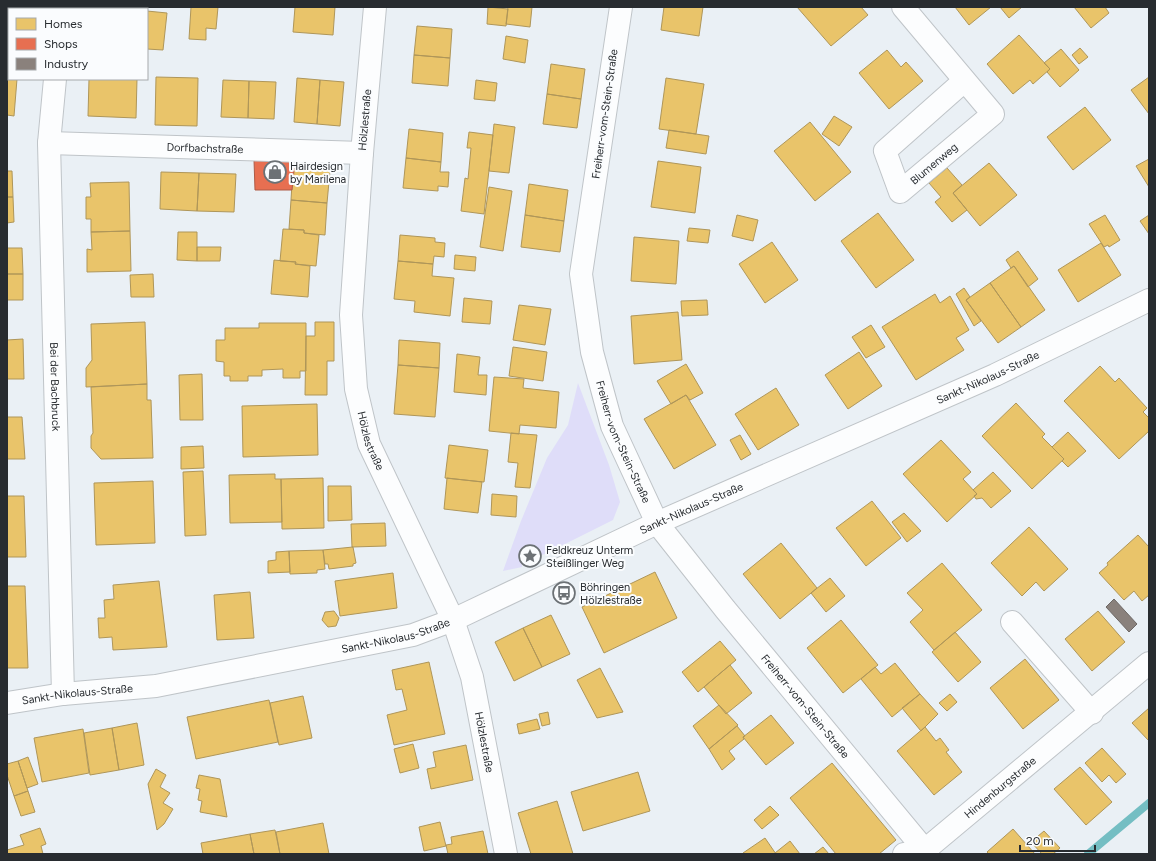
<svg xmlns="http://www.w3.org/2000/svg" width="1156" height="861" viewBox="0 0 1156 861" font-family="Figtree,sans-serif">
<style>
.green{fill:#dfddf9}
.homes{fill:#e9c46a;stroke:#af9659}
.shops{fill:#e76f51;stroke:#ae5b47}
.industry{fill:#8a817c;stroke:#6d6865}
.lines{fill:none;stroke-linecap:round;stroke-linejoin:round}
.stream{stroke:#74bec3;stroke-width:8}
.street-casing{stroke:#bfc4c8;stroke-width:24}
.street{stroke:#fcfdfe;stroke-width:22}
.labels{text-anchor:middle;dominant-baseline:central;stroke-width:4;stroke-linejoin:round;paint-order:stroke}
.street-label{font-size:11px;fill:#282c30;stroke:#fafcfe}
.poi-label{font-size:11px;fill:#282c30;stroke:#fafcfe;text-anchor:start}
</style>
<rect width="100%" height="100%" fill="#eaf0f5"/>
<path class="green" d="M578,383L609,465L620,502L613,520L545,554L538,556L535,549L531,546C521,550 522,558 522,567L503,571L521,521L547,458L568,425Z"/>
<path class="homes" d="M191,7H218L216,29L206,28V40L189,39Z
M295,7H335L333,35L293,32Z
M488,7L508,9L506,26L487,24Z
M508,7H532L530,27L506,24Z
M664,7H703L699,36L661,30Z
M797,7H861L868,15L831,46Z
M955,7H991L969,25Z
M1000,7H1022L1009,18Z
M1074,7H1105L1109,13L1091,28Z
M147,11L167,13L163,50L147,49Z
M7,26H9V72H7Z
M417,26L452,29L450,58L414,55Z
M1019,35L1050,69L1033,84L1030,80L1013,94L987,64Z
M506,36L528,40L525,63L503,59Z
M1080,48L1088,57L1079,64L1072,55Z
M1061,49L1079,70L1060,87L1047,72L1050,69L1044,63Z
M887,50L901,67L906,62L923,81L889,109L859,73Z
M414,55L450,58L448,86L412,83Z
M551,64L585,69L581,99L547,94Z
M7,72H9V79H17L14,116L7,115Z
M156,77L198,78L197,126L155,125Z
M1149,77V114L1131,90Z
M297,78L320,80L317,124L294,122Z
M666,78L704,84L696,134L659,129Z
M89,79H137L136,118L88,116Z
M223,80L249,81L248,118L221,117Z
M320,80L344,82L340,126L317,124Z
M476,80L497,83L495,101L474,99Z
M249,81L276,82L274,119L248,118Z
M547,94L581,99L577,128L543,124Z
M1085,107L1111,140L1073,170L1047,137Z
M834,116L852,127L839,146L822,134Z
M810,122L851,172L815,201L774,151Z
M494,124L515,127L509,173L489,171Z
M409,129L443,133L441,162L406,158Z
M669,130L709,136L706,154L666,148Z
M469,132L493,135L484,214L461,211L465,178L468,179L471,148H467Z
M406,158L441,162L440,172H449L448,187L438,186V191L403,188Z
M1149,159V187L1136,166Z
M658,161L701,167L695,213L651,207Z
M989,163L1017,195L980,226L953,193Z
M293,168L330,171L327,203L291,200Z
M947,168L962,185L953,193L967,210L952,222L935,202L941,197L929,183Z
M7,171H12L13,197H7Z
M161,172L199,173L197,211L160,209Z
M199,173L236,174L234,212L197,211Z
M129,182L130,231L91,232V219H86V197H91L90,183Z
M529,184L568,190L564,221L525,215Z
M489,187L512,191L503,251L480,247Z
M7,197H13L14,222L7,223Z
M291,200L327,203L325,235L304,233V230L289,229Z
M878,213L914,260L876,288L841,241Z
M525,215L564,221L560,252L521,247Z
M737,215L758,220L753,241L732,236Z
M1105,215L1120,240L1109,247L1108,245L1104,247L1089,224Z
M1149,215V234L1140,221Z
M689,228L710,230L708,243L687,241Z
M283,229L304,230V233L319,235L316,266L295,264L296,262L280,261Z
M130,231L131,271L87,272V249L92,250L91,232Z
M178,232H197V261L177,260Z
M400,235L435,238V242L445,243L444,257L434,256L433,264L398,261Z
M634,237L679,241L676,284L631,281Z
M772,242L798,280L765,303L739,264Z
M1101,243L1121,275L1078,302L1058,270Z
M197,247H221L220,261H197Z
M7,248H22L23,274H7Z
M1018,251L1038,279L1028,287L1014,266L1011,268L1006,260Z
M455,255L476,257L475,271L454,269Z
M274,260L296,262L295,264L310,266L308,297L271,294Z
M398,261L433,264L432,276L454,278L450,316L414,312L415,301L394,299Z
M1014,266L1045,310L1021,327L990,283Z
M7,274H23V300H7Z
M153,274L154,297H131L130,275Z
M990,283L1021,327L998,343L966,300Z
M964,288L970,297L966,300L981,321L974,326L956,294Z
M935,294L940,303L950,296L969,330L956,338L964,350L916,380L882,327Z
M464,298L492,301L490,324L462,322Z
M707,300L708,315L682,316L681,301Z
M519,305L551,309L545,345L513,340Z
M678,312L682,360L634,364L631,316Z
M145,322L147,384L86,387V368L92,360L91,324Z
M315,322H334V361H327V395H305L306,336H315Z
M259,323H306V371H300V378H283V369L262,370V376H248V381H230V376H224V362L216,361V340H225V328H259Z
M871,325L885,347L866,358L852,337Z
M23,339L24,379H7V340Z
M399,340L440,343L439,368L398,365Z
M513,347L547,352L543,381L509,376Z
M859,352L882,386L848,409L825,375Z
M457,354L480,357L478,375H487L486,395L454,392Z
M686,364L703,393L690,400L686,395L671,404L657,381Z
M398,365L439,368L435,417L394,414Z
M1100,366L1115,382L1119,378L1147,408L1143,412L1149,418V431L1119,459L1064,401Z
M202,374L203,420H180L179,375Z
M494,377L524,379L523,388L559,392L556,428L520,425L519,434L489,431Z
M147,384V400H151L153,458L101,459L91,448V436L93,433L91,387Z
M776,388L799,425L758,450L735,414Z
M686,395L716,445L674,469L644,419Z
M1016,403L1045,434L1042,437L1064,459L1032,489L982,436Z
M317,404L318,455L243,457L242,406Z
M7,417H22L25,459H7Z
M1068,432L1086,451L1068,467L1062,461L1064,459L1052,447Z
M511,433L537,435L530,488L515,487L518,463L508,462Z
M740,435L751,454L741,460L730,440Z
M941,440L971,472L963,479L977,494L947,522L903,474Z
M449,445L488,450L484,482L445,478Z
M203,446L204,468L181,469V447Z
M203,471L206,535L185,536L183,472Z
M993,472L1011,491L991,508L982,498L976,499L974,496L977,494L973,490Z
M275,474V479H281L282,522L230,523L229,475Z
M323,478L324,528L282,529L281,479Z
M447,478L482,482L478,513L444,509Z
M153,481L155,543L96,545L94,483Z
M328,486H351L352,520L328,521Z
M492,494L517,496L516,517L491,515Z
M7,496H24L26,557H7Z
M872,501L901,538L866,566L836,528Z
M904,513L921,531L907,542L892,522Z
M385,523L386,546L352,547L351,524Z
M1029,527L1068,569L1044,591L1036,582L1022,596L991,563Z
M1138,535L1149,547V595L1142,601L1134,591L1124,600L1099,573L1108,565L1107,563Z
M781,543L817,588L780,619L743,574Z
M353,547L356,563L353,564V566L329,569L328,564H325L323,550Z
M323,550L325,569L317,570V573L290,574L289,551Z
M289,551L290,572L268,573V561L276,560V552Z
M942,563L982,610L934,650L910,622L923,610L907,593Z
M655,572L677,618L604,653L582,607Z
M393,573L397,608L340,616L335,581Z
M830,578L845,596L826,612L811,593Z
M159,581L167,647L113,650L112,637L99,638L98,618H105L104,600L114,599L113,585Z
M7,586H25L28,668H7Z
M250,592L254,638L217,640L214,595Z
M334,611L339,618L336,626L328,627L322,620L325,612Z
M1098,611L1125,642L1092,671L1065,639Z
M551,615L570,654L542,667L523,628Z
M841,620L878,665L843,693L807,648Z
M523,628L542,667L514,681L495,642Z
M955,632L981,662L958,682L932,652Z
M720,641L736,660L698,692L682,672Z
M1025,659L1059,700L1023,729L990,688Z
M429,662L445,734L394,745L387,715L407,710L402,689L396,690L392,670Z
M895,663L920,694L892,717L861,679L875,667L881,674Z
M730,665L752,693L726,714L704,687Z
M600,668L623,712L597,718L577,680Z
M920,694L938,714L921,731L902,708Z
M950,694L957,702L947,711L939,703Z
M303,696L312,738L279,745L270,703Z
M269,700L278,742L196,759L187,717Z
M719,705L738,725L709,749L693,726Z
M1149,708V741L1132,723Z
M548,712L550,724L542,726L539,714Z
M771,715L794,743L766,765L743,737Z
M537,719L540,729L519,734L517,724Z
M137,723L144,765L119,770L112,728Z
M737,726L745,736L743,737L744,739L729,751L735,759L722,770L709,749Z
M925,727L936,741L940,738L949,750L946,752L962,772L934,795L897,751Z
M112,728L119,770L90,775L84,733Z
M83,729L89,773L42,782L34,738Z
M413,744L419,768L400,773L394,749Z
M466,745L473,780L431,789L427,769L436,767L433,752Z
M1102,748L1126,774L1116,783L1109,775L1102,782L1085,763Z
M28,757L38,784L27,788L18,761Z
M18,761L28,791L14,796L7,775V764Z
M832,763L896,840L879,854H836L790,798Z
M1080,767L1112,802L1086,825L1054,789Z
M156,769L166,775L160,787L170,793L163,803L173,809L164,824L157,830L148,784Z
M638,772L650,811L583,831L571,792Z
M199,775L220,779L227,817L200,812L202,801L198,800L200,789L196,788Z
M28,791L35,812L21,816L14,796Z
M557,801L573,854H531L518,813Z
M770,806L779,815L762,829L754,820Z
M440,822L446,846L424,851L419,827Z
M323,823L329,854H280L276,832Z
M40,828L46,844L41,846L43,854H7V850L24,845L20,835Z
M1013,829L1035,854H989L987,852Z
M275,830L280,854H254L250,834Z
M483,831L488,854H448L446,845L452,844L451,837Z
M1044,831L1060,848L1053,854H1042L1031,842Z
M250,834L254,854H203L201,843Z
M765,838L776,854H744L743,853Z
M790,841L800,854H776L775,853Z
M823,847L829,854H814Z"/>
<path class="shops" d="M254,160L295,161L292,190H255Z"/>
<path class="industry" d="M1114,599L1137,624L1129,632L1106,607Z"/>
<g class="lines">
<path class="stream" d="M1088,854L1149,803"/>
<g class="street-casing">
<g id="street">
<path id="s1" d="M375,7L362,153L351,315L356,389L369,444L453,620L472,677L506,854"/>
<path id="s2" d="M621,7L581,274L592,352L612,426L657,523L725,609L928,854"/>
<path d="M903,7L993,114L900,192L885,151L964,81"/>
<path d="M62,9V7"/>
<path id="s3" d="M55,79L49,143L63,694"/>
<path id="s4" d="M49,143L362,153"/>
<path d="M1012,622L1092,713"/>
<path id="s5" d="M7,703L63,694L156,686L413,635L453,620L657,523L995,375L1149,300"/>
<path id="s6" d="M904,854L925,850L1149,663"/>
</g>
</g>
<use href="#street" class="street"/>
</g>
<defs>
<g id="shop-ring" transform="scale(1.15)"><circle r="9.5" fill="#fafcfe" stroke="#6c7175" stroke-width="1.5"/><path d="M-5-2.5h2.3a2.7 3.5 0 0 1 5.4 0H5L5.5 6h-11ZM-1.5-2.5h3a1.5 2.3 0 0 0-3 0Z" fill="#6c7175"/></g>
<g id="sight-ring" transform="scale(1.15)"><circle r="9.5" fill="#fafcfe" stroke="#6c7175" stroke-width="1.5"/><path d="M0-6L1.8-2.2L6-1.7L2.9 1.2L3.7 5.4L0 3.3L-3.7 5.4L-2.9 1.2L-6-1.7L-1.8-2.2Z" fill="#6c7175"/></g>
<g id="bus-ring" transform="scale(1.15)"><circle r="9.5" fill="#fafcfe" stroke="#6c7175" stroke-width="1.5"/><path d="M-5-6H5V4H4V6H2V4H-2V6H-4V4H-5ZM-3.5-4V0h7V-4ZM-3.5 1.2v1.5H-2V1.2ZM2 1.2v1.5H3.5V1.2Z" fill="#6c7175"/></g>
</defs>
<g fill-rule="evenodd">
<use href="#shop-ring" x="275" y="172"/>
<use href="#sight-ring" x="530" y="556"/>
<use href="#bus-ring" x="564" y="593"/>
</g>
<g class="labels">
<g class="street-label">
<text transform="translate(605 114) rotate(-82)">Freiherr-vom-Stein-Straße</text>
<text transform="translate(365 120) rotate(-85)">Hölzlestraße</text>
<text stroke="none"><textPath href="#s4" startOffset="156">Dorfbachstraße</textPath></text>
<text transform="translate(934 164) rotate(-40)">Blumenweg</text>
<text stroke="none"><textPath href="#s5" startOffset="1042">Sankt-Nikolaus-Straße</textPath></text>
<text stroke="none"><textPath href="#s3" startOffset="308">Bei der Bachbruck</textPath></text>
<text stroke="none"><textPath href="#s1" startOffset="437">Hölzlestraße</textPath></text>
<text stroke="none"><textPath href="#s2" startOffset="444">Freiherr-vom-Stein-Straße</textPath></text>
<text stroke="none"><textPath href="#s5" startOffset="718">Sankt-Nikolaus-Straße</textPath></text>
<text stroke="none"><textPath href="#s5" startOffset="395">Sankt-Nikolaus-Straße</textPath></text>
<text stroke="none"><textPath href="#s5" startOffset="71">Sankt-Nikolaus-Straße</textPath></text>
<text stroke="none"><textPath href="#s2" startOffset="768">Freiherr-vom-Stein-Straße</textPath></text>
<text stroke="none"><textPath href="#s1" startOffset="761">Hölzlestraße</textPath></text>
<text stroke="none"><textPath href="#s6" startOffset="119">Hindenburgstraße</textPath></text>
</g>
<g class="poi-label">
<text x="290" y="166">Hairdesign<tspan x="290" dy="13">by Marilena</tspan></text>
<text x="546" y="550">Feldkreuz Unterm<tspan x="546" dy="13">Steißlinger Weg</tspan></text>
<text x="580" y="587">Böhringen<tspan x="580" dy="13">Hölzlestraße</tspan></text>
</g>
</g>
<rect width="1156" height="861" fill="none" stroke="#282c30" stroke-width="16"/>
<rect x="8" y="8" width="140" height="72" fill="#fafcfe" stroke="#a6a9ac"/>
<rect x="16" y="18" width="20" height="12" fill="#e9c46a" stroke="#a6a9ac"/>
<text x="44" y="28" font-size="12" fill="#282c30">Homes</text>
<rect x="16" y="38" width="20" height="12" fill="#e76f51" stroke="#a6a9ac"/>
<text x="44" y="48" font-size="12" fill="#282c30">Shops</text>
<rect x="16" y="58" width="20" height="12" fill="#8a817c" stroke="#a6a9ac"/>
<text x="44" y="68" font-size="12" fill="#282c30">Industry</text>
<path d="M1020 845v6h75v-6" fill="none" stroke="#282c30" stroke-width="2"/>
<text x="1026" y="845" font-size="12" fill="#282c30" stroke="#fafcfe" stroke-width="3" paint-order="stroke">20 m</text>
</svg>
